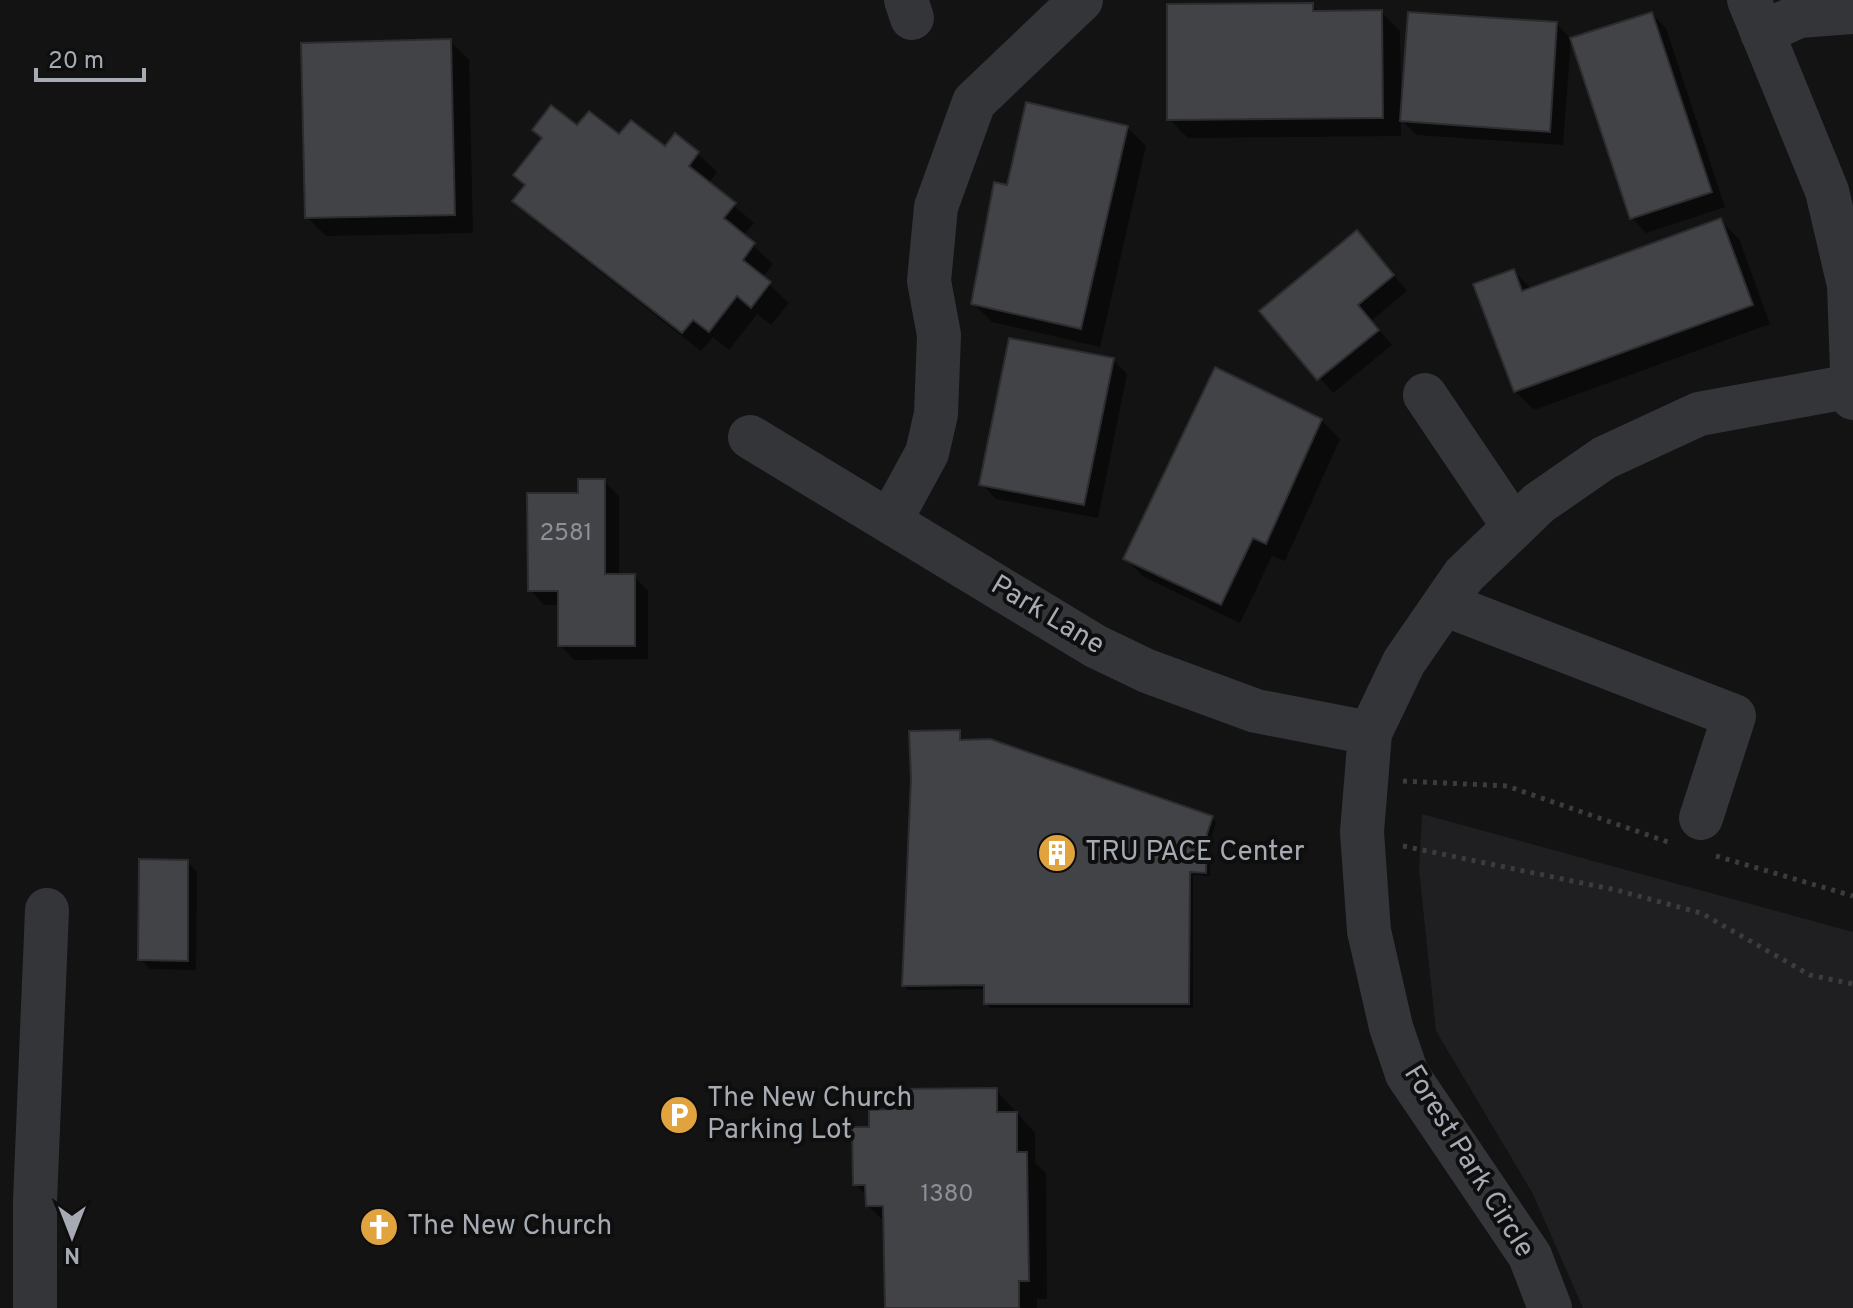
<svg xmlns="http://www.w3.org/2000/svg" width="1853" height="1308" viewBox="0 0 1853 1308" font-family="Overpass,sans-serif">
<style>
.built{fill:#1f1f21}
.shadow{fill:#0007}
.building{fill:#424347;stroke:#2d2d30;stroke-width:2}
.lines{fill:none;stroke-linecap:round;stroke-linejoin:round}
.path{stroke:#3a3c40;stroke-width:5;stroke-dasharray:4 6;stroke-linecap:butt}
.minor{stroke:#343539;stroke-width:44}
.labels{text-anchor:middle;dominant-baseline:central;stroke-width:8;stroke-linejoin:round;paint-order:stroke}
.number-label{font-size:24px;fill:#8d9098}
.street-label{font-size:28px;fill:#a6aab3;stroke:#0e0e0f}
.poi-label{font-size:28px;fill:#a6aab3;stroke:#0e0e0f;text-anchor:start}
</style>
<rect width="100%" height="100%" fill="#131314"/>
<path class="built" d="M1422,814L1853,932V1308H1583L1533,1194L1436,1031L1419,870Z"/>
<path class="shadow" d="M1312,5L1320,13L1381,12L1400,31L1401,95L1557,24L1571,39L1563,145L1417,135L1401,120V136L1188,138L1169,119Z
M1652,14L1666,28L1725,207L1646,233L1632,218Z
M450,41L469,60L473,233L326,236L307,217Z
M1127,127L1146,146L1100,347L992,322L973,303L995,184L1008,188Z
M578,128L698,154L717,172L708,184L754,223L743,236L773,264L762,278L789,303L771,325L757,314L729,350L713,337L701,351L534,220L515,201L527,187L515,175Z
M1720,220L1739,239L1770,324L1534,410L1515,391L1514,271L1532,290Z
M1371,247L1407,291L1371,321L1392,345L1333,393L1262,311Z
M1113,360L1127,374L1098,518L996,499L982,484Z
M1321,420L1340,439L1285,561L1272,556L1240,623L1144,577L1125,558Z
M604,481L619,496V576H634L648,591V659L574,660L560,645V605H544L530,590L580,495Z
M959,732L963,742L1212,817L1216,822L1211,839L1210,876L1193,875V1008H990L986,1003V989L908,990L904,985Z
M187,862L197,872L196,970L150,969L140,959Z
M996,1090L1035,1133V1163L1046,1173L1047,1299H1037V1308H887L886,1223L868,1206V1197L855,1184L871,1129L893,1111Z"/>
<path class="building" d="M1313,3V11L1382,10L1383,118L1167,120V4Z
M1408,12L1557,22L1550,132L1400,121Z
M1652,12L1712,192L1630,219L1570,38Z
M451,39L455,215L305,218L301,43Z
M1026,102L1128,126L1081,329L971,304L994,182L1007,185Z
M551,105L577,125L589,111L619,134L631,120L665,146L675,133L699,152L689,166L736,203L724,218L755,243L743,260L771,282L751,308L737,296L709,332L693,320L682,333L512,201L525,185L513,175L542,138L532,130Z
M1721,218L1753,305L1514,392L1473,284L1514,269L1522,291Z
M1357,230L1394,275L1358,305L1379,330L1317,380L1259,311Z
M1009,338L1114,358L1084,505L979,485Z
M1215,367L1322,419L1266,544L1253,538L1221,605L1123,559Z
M578,479H605V574H635V646H558V591H528L527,493H578Z
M960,730V740L990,739L1213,816L1207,834L1206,873L1190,872L1189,1004H984V985L902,986L911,779L909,731Z
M139,859L188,860V961L138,960Z
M997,1088V1112H1017V1152H1027L1029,1281H1019V1308H885L883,1206H866L865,1185H853L852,1127H869V1110L891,1109V1089Z"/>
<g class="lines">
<path class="path" d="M1403,781L1507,786L1668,842
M1403,846L1616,890L1701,913L1810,975L1853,984
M1716,856L1853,896"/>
<path class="minor" d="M906,0L912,18
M1749,0L1827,191L1849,285L1853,398
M1762,33L1799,16L1853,12
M1425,395L1514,527
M750,437L1095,646L1147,671L1256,711L1370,733
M890,521L927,453L936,414L939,335L929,281L936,207L974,102L1081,0
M1444,604L1734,716L1701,818
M35,1308V1201L47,910
M1550,1308L1530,1256L1407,1074L1391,1027L1369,931L1362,832L1370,733L1404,662L1464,575L1539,503L1604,458L1699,414L1852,386"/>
</g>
<defs>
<g id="building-disc" transform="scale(2)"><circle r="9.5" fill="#e1a33e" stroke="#0e0e0f"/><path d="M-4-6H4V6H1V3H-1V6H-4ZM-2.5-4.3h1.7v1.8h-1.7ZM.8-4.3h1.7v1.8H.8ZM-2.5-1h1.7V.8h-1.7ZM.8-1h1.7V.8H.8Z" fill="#fff"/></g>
<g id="parking-disc" transform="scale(2)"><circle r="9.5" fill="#e1a33e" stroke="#0e0e0f"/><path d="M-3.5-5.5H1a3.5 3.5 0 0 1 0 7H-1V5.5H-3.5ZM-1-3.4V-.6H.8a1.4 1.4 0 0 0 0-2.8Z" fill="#fff"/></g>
<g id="church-disc" transform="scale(2)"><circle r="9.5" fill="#e1a33e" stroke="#0e0e0f"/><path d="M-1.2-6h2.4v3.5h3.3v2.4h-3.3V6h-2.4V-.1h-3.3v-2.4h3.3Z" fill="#fff"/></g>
</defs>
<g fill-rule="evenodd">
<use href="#building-disc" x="1057" y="853"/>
<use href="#parking-disc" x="679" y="1115"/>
<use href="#church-disc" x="379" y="1227"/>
</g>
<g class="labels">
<g class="number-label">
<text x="566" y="534">2581</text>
<text x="947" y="1195">1380</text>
</g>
<g class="street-label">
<text transform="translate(1047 616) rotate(31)">Park Lane</text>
<text transform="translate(1468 1162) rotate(58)">Forest Park Circle</text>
</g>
<g class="poi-label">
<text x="1085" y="853">TRU PACE Center</text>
<text x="707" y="1099">The New Church<tspan x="707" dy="32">Parking Lot</tspan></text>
<text x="407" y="1227">The New Church</text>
</g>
</g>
<g transform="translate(72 1236) rotate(180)" stroke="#0e0e0f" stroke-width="6" paint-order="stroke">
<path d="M0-6L14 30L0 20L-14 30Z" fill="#a6aab3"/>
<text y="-12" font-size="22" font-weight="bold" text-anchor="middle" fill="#a6aab3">N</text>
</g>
<path d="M36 68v12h108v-12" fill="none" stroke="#a6aab3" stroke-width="4"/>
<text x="48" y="68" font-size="24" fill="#a6aab3" stroke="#0e0e0f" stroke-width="6" paint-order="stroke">20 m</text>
</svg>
